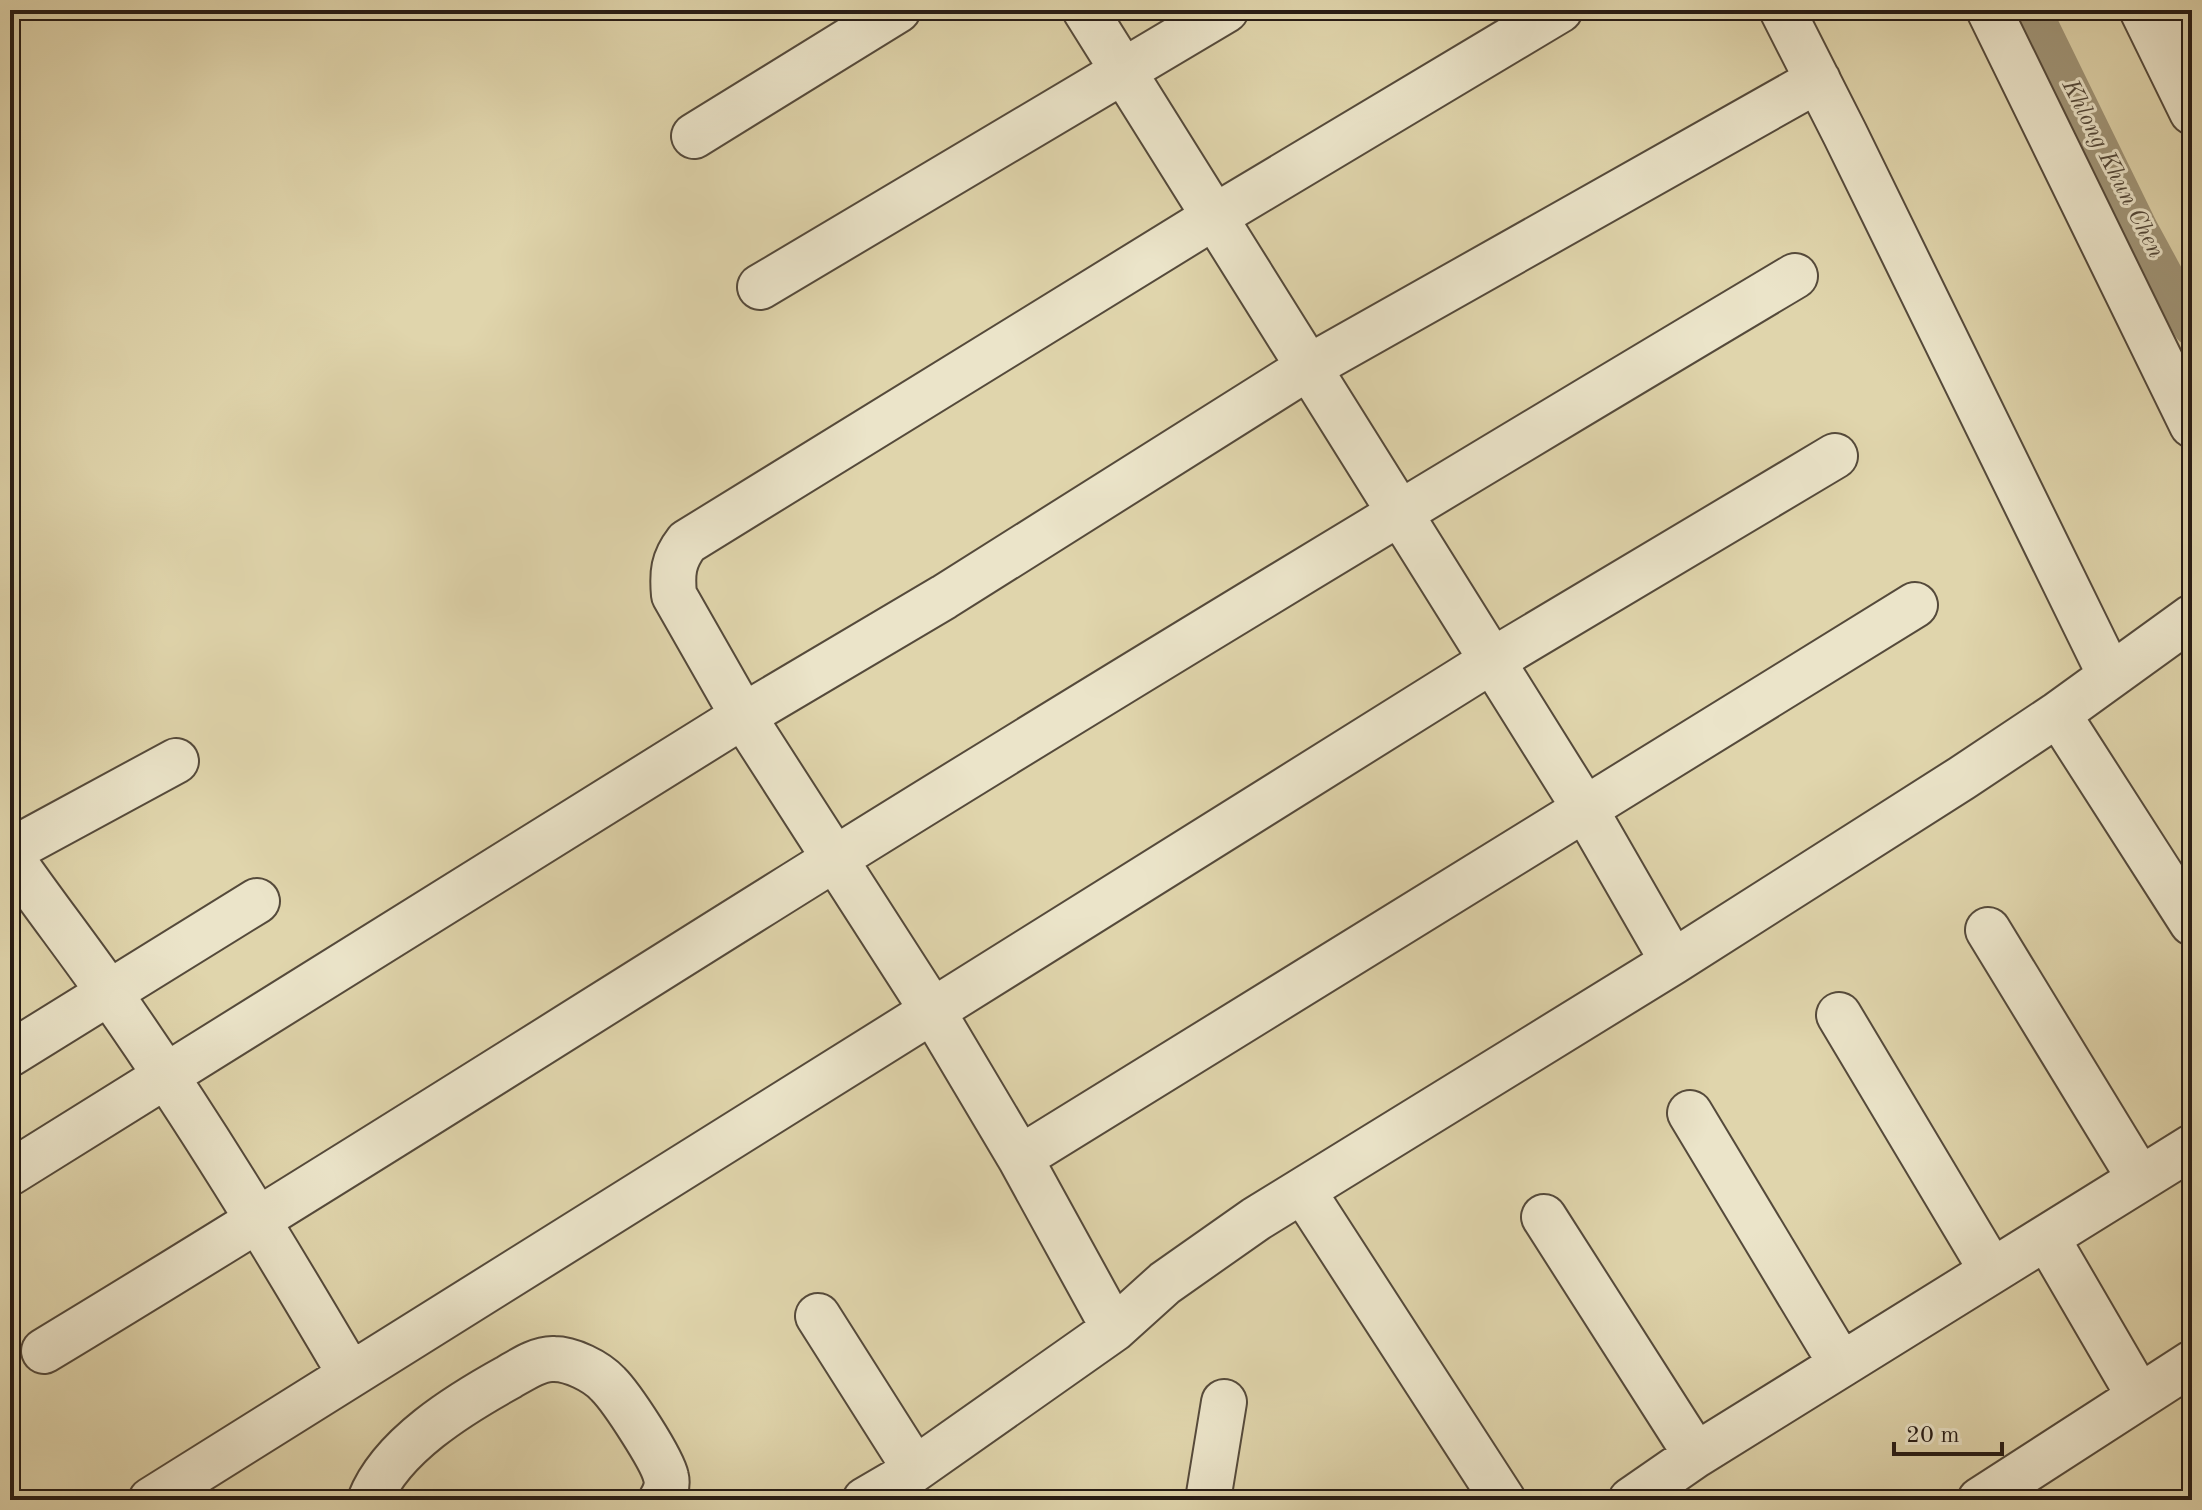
<svg xmlns="http://www.w3.org/2000/svg" width="2202" height="1510" viewBox="0 0 2202 1510" font-family="'Old Standard TT',serif">
<style>
.lines{fill:none;stroke-linecap:round;stroke-linejoin:round}
.canal{stroke:#a19679;stroke-width:38}
.minor-casing{stroke:#554a3b;stroke-width:48}
.minor{stroke:#ebe4c9;stroke-width:44}
.labels{text-anchor:middle;dominant-baseline:central;stroke-width:6;stroke-linejoin:round;paint-order:stroke}
.water-label{font-size:24px;font-style:italic;fill:#524738;stroke:#ebe4c9}
</style>
<rect width="100%" height="100%" fill="#e0d5ac"/>
<filter id="stains"><feTurbulence type="fractalNoise" baseFrequency=".0025" numOctaves="4"/><feColorMatrix values="0 0 0 0 .2 0 0 0 0 .09 0 0 0 0 .02 0 0 0 .5 -.17"/></filter>
<radialGradient id="worn" r=".72"><stop offset=".6" stop-color="#630" stop-opacity="0"/><stop offset="1" stop-color="#630" stop-opacity=".3"/></radialGradient>
<g class="lines">
<path class="canal" d="M2032,10L2139,229L2192,327"/>
<g class="minor-casing">
<path id="minor" d="M1085,10L1585,809L1673,962
M1782,10L1845,134L2110,675
M1989,10L2192,425
M2142,10L2192,112
M2153,31L2192,11
M694,136L898,10
M760,287L1226,10
M2058,714L2192,923
M10,851L176,761
M10,856C42,902 77,947 110,994C196,1116 274,1245 350,1374
M1988,930L2140,1179
M1839,1015L1992,1271
M10,1054L257,901
M1690,1113L1841,1364
M1020,1158L1915,605
M10,1173L743,716L944,597L1309,367L1818,80
M1303,1191L1503,1500
M1544,1217L1696,1455
M2047,1238L2139,1396
M818,1316L915,1469
M1114,1329L1020,1158L932,1010L743,716L674,595C672,573 673,560 687,542L1214,217L1560,10
M44,1351C309,1191 570,1024 833,860C1151,662 1473,468 1795,276
M151,1500L1493,660L1835,456
M370,1500C391,1446 460,1404 509,1377C521,1370 539,1358 554,1359C571,1359 596,1371 608,1384C622,1398 662,1459 666,1477C668,1485 665,1493 661,1500
M865,1500L901,1479L1114,1329L1165,1283L1256,1219L1673,962L1962,778L2058,714L2192,617
M1208,1500L1224,1402
M1631,1500L1696,1455L2192,1147
M1980,1500L2192,1363"/>
</g>
<use href="#minor" class="minor"/>
</g>
<g class="labels">
<g class="water-label">
<text transform="translate(2112 169) rotate(63)">Khlong Khun Chen</text>
</g>
</g>
<rect width="2202" height="1510" fill="none" stroke="#e0d5ac" stroke-width="40"/>
<rect x="12" y="12" width="2178" height="1486" fill="none" stroke="#271c15" stroke-width="4"/>
<rect x="20" y="20" width="2162" height="1470" fill="none" stroke="#271c15" stroke-width="2"/>
<path d="M1894 1442v12h108v-12" fill="none" stroke="#271c15" stroke-width="4"/>
<text x="1906" y="1442" font-size="24" fill="#271c15" stroke="#ebe4c9" stroke-width="6" paint-order="stroke">20 m</text>
<rect width="100%" height="100%" filter="url(#stains)"/>
<rect width="100%" height="100%" fill="url(#worn)"/>
</svg>
